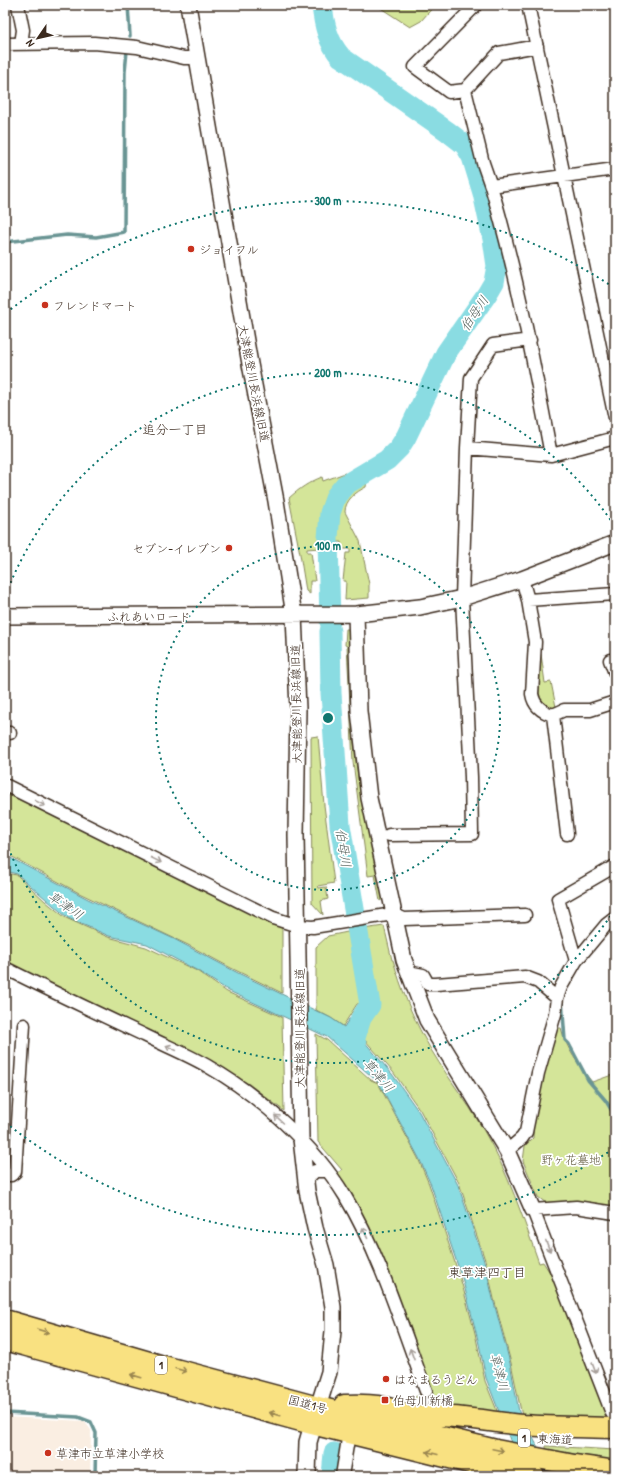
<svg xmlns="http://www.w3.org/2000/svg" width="620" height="1481" viewBox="0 0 620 1481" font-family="'Patrick Hand','Klee One',sans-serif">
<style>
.built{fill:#faeee2}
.green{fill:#d4e599;stroke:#88885c}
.water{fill:#8adce2;stroke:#6a9594}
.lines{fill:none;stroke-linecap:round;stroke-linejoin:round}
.stream{stroke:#6a9594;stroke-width:3.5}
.river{stroke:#8adce2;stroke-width:21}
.minor-tunnel{stroke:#d8d4d2;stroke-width:12;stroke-dasharray:12 6;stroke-linecap:butt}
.minor-casing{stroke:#3b2a1e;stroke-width:15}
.tertiary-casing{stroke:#3b2a1e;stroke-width:18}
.secondary-casing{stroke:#3b2a1e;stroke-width:20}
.trunk-casing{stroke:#3b2a1e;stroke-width:23}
.minor{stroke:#fff;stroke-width:12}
.tertiary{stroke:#fff;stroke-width:15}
.secondary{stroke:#fff;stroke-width:17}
.trunk{stroke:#f9e181;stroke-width:20}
.oneway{stroke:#a79f9a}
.oneway2{stroke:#9a8650}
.ring{fill:none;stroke:#0f766e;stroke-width:2;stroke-dasharray:2 4}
.poi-dot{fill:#c8321e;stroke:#fff;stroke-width:1.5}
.labels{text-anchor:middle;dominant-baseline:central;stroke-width:3.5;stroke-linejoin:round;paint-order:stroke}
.shield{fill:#fff;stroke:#766a62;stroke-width:1}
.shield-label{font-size:11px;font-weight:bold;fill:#3b2a1e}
.poi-label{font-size:12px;fill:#3b2a1e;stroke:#fff;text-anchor:start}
.street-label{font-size:12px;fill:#3b2a1e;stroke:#fff}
.park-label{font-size:12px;fill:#61593d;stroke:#fff}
.water-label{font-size:13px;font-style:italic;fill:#535f59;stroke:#fff}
.neighbourhood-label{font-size:13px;fill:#3b2a1e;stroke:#fff}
.centre{fill:#0f766e;stroke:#fff;stroke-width:2}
.ring-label{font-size:12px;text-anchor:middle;font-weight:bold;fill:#0f766e;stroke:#fff;stroke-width:3.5;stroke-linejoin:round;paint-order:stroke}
</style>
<rect width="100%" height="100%" fill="#fff"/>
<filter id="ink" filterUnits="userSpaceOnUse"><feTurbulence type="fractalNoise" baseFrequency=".025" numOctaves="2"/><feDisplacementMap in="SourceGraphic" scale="8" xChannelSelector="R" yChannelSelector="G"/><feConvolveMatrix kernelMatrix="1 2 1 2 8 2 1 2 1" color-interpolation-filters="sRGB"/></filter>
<g filter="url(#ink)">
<path class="built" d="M5,1417L84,1421L91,1430L90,1476H5Z"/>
<path class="green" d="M376,5H435L421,21L410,27Z
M345,473C318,494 320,518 320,548L307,549V552H311L315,581H310V594L306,591L300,554L289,498C299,489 309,482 322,477L323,481Z
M367,480L366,487C356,492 345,500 345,512L360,541L369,584V598L345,600L346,581H343L346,553H350V549H341V542H337C338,525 336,503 351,491C356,487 362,484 367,480Z
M346,629H348L350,631C351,680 351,730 358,778C364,819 375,859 384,898L380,901L375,875L368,876L353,762L347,646L345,645Z
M539,654H541L545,683L551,682L556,707L548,708L539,699Z
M318,736L324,805L334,883L318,886L319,888L326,887L328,899L321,901L323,915L312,903L311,737Z
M5,791L282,928V993L231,968L188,945L79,893L5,853Z
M5,873L17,875L45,901L66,918L108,937L146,947L197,971L227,992L282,1017L284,1111L249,1084L211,1063L5,961Z
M384,926L392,960H393C401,987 411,1014 425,1039C442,1071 466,1099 484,1131C508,1172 523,1218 539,1263L543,1262L558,1285L615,1415V1419L522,1416L511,1363L494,1299L486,1263L459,1183L420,1110L393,1072L364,1039C364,1026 363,1014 376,1007L375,995L363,929Z
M357,930V949L355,956L365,990L363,1003L357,1004L343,1026L331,1018L316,1010V947L328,936Z
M555,1028H561C567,1050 578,1064 592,1082L615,1074V1207L546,1203L538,1197L523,1161L525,1146L533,1138C533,1101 545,1063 555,1028Z
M316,1034L327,1040L371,1080L378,1083L418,1158L429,1184L462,1284L475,1333L485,1381L498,1413L449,1406L416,1399L415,1397L420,1395L421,1397L433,1392L370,1231L362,1213L337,1173L342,1170L318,1142Z
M546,1446L615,1450V1461L546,1449Z"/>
<path class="water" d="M5,855L88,899L174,939L238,973L331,1018L344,1027L349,1019L361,1018L363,1040L392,1074L419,1112L458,1185L485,1264L493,1299L510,1363L519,1412L540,1451L551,1476H524L486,1378L479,1344L463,1281L431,1185L419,1158L379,1083L327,1037L229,991L198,971L147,944L109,936L68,918L17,874L5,871Z"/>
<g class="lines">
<path class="stream" d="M128,5L130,36
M5,242L67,235L96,237L124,232L125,72L127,51
M562,1000L565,1040L569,1044L588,1080L606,1101L615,1116
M604,1217L615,1219
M5,1413L78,1417L91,1422L96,1433L95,1476"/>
<path class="river" d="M322,5C324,25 328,42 341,57L447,131L465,145L472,157L483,193L493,239L497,266L494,282L487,294L446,353L406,437L399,448L387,460L345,485L336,496L330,513L328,538L330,622
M330,631L331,693L340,825L370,1005L361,1018L354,1041L356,1044
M332,1476L334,1453"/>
<path class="minor-tunnel" d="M426,1391L437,1420
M449,1455L457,1476"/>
<g class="minor-casing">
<path id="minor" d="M18,5L23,30L21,44
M528,5L615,418
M5,44L94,43L137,47L184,58H197
M537,46L499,53L465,90L483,163L491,186L615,169
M465,90L449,92L415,67L476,5
M491,186C517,274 534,364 551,455
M467,448L551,455L615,438
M522,579L528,600L535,642L532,694C534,706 542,712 553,715L567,834
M528,600L615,594
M610,660L615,673
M553,715L564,710H590L615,702
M5,733H10
M5,785L273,918L298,926L313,927L393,914L404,919L525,915
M389,835L472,834L471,777L462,598L467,448L471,378L493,345L530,340
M576,961L558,899L615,866
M5,968C51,991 97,1013 144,1035C166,1046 189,1055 209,1067C260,1096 314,1145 345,1196C380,1254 402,1327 426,1391
M408,972L423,975L428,984H436L525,977L538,982L557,998
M507,1151L522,1138L526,1132L538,1073L555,1014L557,998L561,987L576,961L606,925L615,918
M5,1175H11L15,1172L24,1025
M306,1180L315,1171H328
M612,1413L533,1210L576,1207L615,1213
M342,1476L349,1433"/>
</g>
<g class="tertiary-casing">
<path id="tertiary" d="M188,5L250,364L276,501L294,615L298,709L296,835L301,1139L307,1191L315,1228L326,1265L333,1307V1331L329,1372L318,1407
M356,614L359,711L369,798L404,960L427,1020L507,1151L533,1210
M5,616L356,614L420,607L462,598L522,579L615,543"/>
</g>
<g class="secondary-casing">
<path id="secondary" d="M307,1476L308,1442L317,1411"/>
</g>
<g class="trunk-casing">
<path id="trunk" d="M5,1320L160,1365L318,1407L496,1450L574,1465L615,1471
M5,1340L312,1424L470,1463L534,1476
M344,1405C366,1404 394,1404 411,1420
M394,1419C436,1411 481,1421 523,1425C553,1427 584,1427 615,1428"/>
</g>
<use href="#minor" class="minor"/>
<use href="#tertiary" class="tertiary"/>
<use href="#secondary" class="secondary"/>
<use href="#trunk" class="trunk"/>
</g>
<defs><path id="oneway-shaft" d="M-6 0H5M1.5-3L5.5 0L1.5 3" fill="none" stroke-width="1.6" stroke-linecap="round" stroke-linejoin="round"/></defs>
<g class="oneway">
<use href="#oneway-shaft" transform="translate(40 803) rotate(26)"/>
<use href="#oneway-shaft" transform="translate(156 860) rotate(26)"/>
<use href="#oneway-shaft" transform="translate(171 1048) rotate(-155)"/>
<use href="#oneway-shaft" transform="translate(279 1119) rotate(-138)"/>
<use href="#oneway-shaft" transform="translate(365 1233) rotate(-115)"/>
<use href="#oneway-shaft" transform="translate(548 1246) rotate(68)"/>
<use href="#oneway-shaft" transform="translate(412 1354) rotate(-110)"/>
<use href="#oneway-shaft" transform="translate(594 1368) rotate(69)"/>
</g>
<g class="oneway2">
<use href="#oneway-shaft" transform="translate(43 1331) rotate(16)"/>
<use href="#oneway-shaft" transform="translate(181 1370) rotate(15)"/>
<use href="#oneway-shaft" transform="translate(136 1376) rotate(-164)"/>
<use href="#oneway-shaft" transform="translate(275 1414) rotate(-164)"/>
<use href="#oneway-shaft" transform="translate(498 1450) rotate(12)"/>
<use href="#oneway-shaft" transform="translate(432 1453) rotate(-166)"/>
</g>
</g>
<g class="ring">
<circle cx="328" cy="718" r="172"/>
<path d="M614 911A345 345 0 0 1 6 842M6 594A345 345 0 0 1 614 525"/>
<path d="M613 1149A517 517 0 0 1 6 1123M6 313A517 517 0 0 1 613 287"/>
</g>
<g class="poi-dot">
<circle cx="191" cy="249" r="4"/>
<circle cx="45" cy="305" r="4"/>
<circle cx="229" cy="548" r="4"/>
<circle cx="386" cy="1379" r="4"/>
<rect x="381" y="1396" width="8" height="8" rx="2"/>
<circle cx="48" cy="1453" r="4"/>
</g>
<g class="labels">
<g class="shield">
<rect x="155" y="1356" width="12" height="18" rx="3"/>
<rect x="518" y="1429" width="12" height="18" rx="3"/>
</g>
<g class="shield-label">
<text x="161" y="1365">1</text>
<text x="524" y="1438">1</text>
</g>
<g class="poi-label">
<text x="199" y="249">ジョイフル</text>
<text x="53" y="305">フレンドマート</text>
<text x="221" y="548" text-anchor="end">セブン-イレブン</text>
<text x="394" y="1379">はなまるうどん</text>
<text x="393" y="1400">伯母川新橋</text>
<text x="56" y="1453">草津市立草津小学校</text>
</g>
<g class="street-label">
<text transform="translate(254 383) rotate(79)">大津能登川長浜線旧道</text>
<text x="149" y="616">ふれあいロード</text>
<text transform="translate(296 704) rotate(-91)">大津能登川長浜線旧道</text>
<text transform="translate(299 1028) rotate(-90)">大津能登川長浜線旧道</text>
<text transform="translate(308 1404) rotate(15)">国道1号</text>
<text transform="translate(555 1439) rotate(2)">東海道</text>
</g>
<g class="park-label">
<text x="571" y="1159">野ヶ花墓地</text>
</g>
<g class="water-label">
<text transform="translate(474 313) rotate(-56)">伯母川</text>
<text transform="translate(344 848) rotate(81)">伯母川</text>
<text transform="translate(66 905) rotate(35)">草津川</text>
<text transform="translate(379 1075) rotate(49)">草津川</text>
<text transform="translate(500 1372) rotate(75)">草津川</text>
</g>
<g class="neighbourhood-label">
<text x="175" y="429">追分一丁目</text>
<text x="487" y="1272">東草津四丁目</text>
</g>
</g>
<circle cx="328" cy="718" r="6" class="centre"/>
<g class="ring-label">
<text x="328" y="205">300 m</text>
<text x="328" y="377">200 m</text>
<text x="328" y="550">100 m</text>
</g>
<rect width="620" height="1481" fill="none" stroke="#fff" stroke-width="20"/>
<rect x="10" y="10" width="600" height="1461" fill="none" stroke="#3b2a1e" stroke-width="1.5" filter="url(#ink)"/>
<g transform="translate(38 38) rotate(236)" stroke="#ffffff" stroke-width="3" paint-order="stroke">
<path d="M0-3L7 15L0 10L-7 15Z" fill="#3b2a1e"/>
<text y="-6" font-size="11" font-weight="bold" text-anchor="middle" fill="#3b2a1e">N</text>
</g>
</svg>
